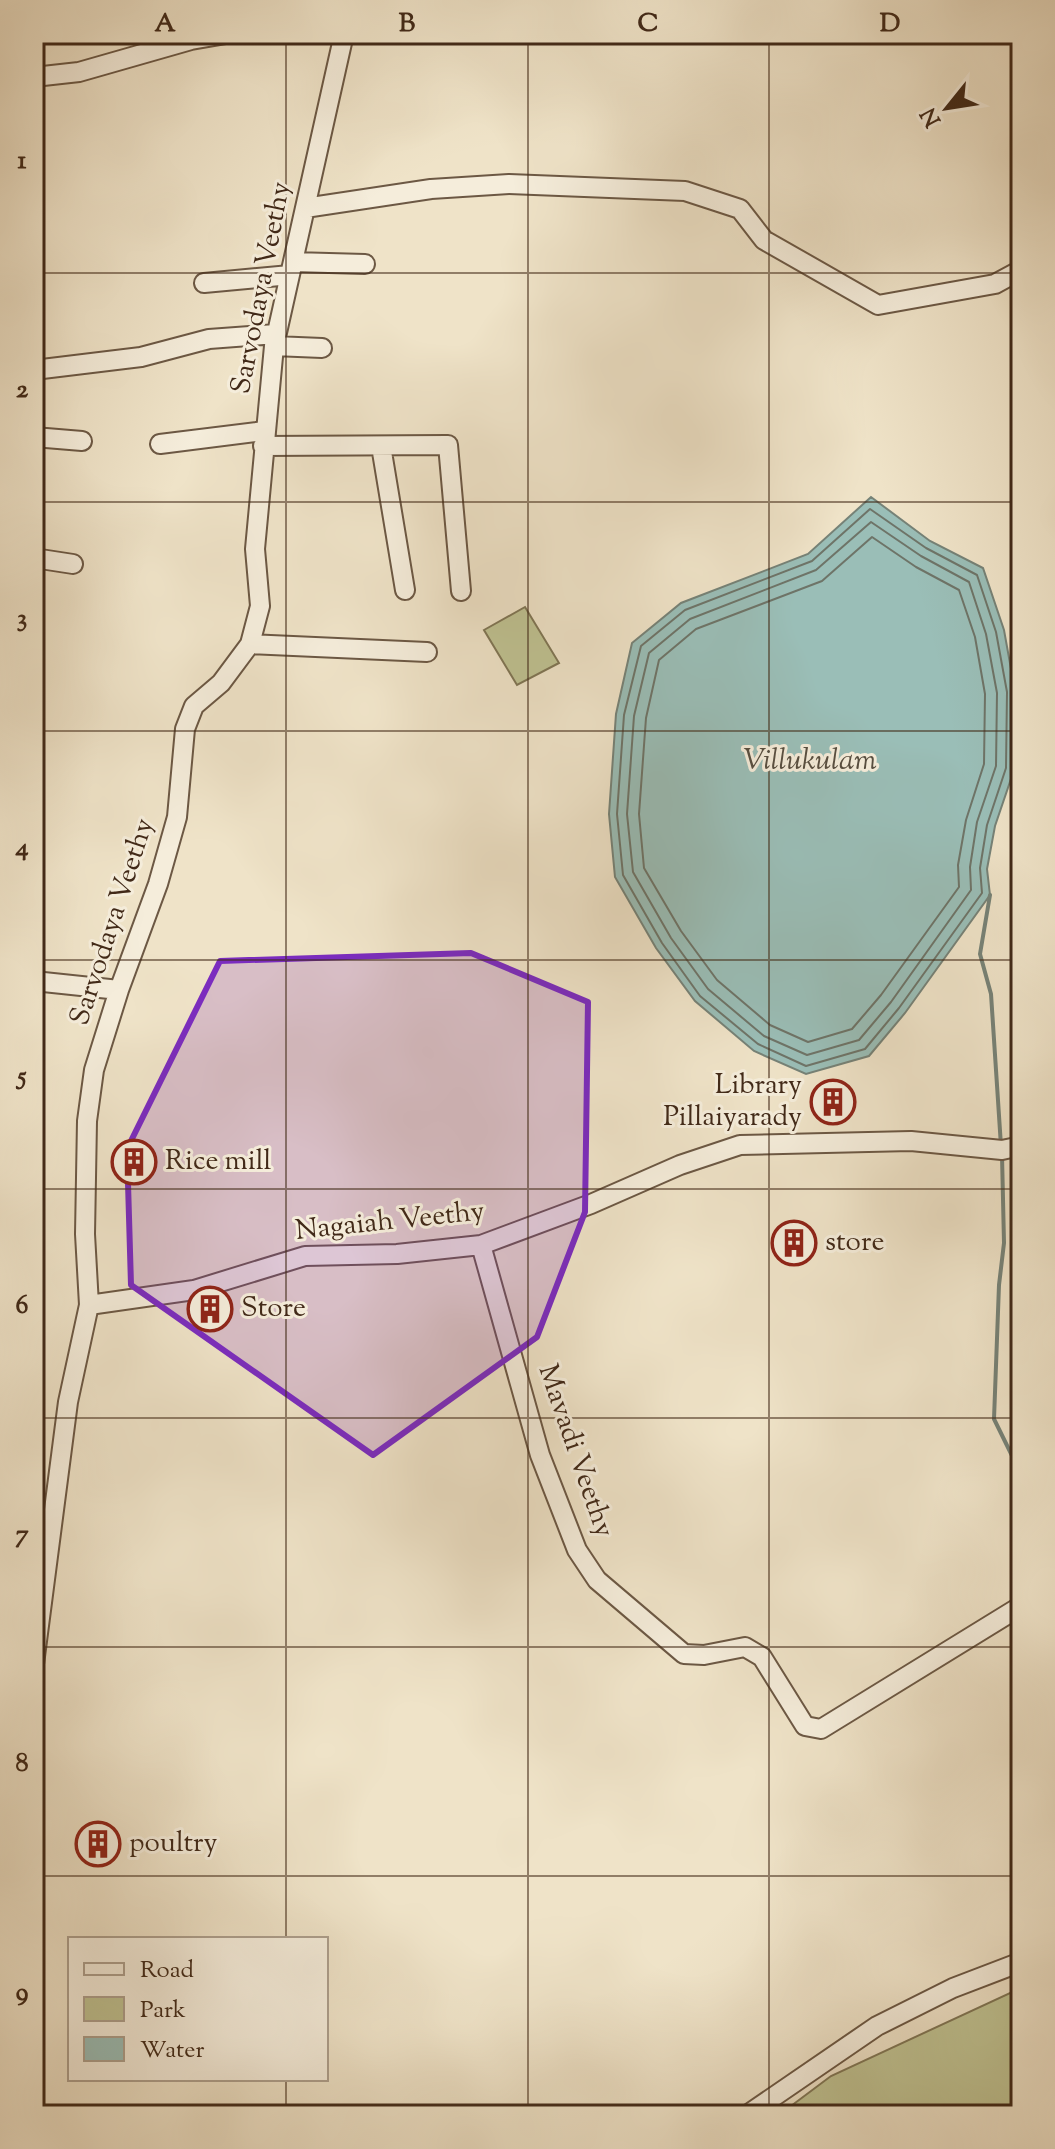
<svg xmlns="http://www.w3.org/2000/svg" width="1055" height="2149" viewBox="0 0 1055 2149" font-family="'Sorts Mill Goudy',serif">
<style>
.green{fill:#bfc292;stroke:#807655;stroke-width:2}
.water{fill:#9abeb7;stroke:#768277;stroke-width:2}
.lines{fill:none;stroke-linecap:round;stroke-linejoin:round}
.shore{stroke:#6e7468;stroke-width:2}
.stream{stroke:#768277;stroke-width:4}
.minor-casing{stroke:#6c5844;stroke-width:22}
.minor{stroke:#f5eddb;stroke-width:18}
.marked{fill:#7b2cbf;fill-opacity:0.2;stroke:#7b2cbf;stroke-width:6;stroke-linejoin:round}
.grid{fill:none;stroke:#412918;stroke-width:2;stroke-opacity:0.55}
.labels{text-anchor:middle;dominant-baseline:central;stroke-width:6;stroke-linejoin:round;paint-order:stroke}
.street-label{font-size:28px;fill:#412918;stroke:#f5eddb}
.poi-label{font-size:28px;fill:#412918;stroke:#f5eddb;text-anchor:start}
.water-label{font-size:30px;font-style:italic;fill:#574e40;stroke:#f5eddb}
.neatline{fill:none;stroke:#412918;stroke-width:3}
.grid-label{font-size:26px;text-anchor:middle;font-weight:bold;fill:#412918}
</style>
<rect width="100%" height="100%" fill="#efe3c8"/>
<filter id="stains"><feTurbulence type="fractalNoise" baseFrequency=".0025" numOctaves="4"/><feColorMatrix values="0 0 0 0 .2 0 0 0 0 .09 0 0 0 0 .02 0 0 0 .5 -.17"/></filter>
<radialGradient id="worn" r=".72"><stop offset=".6" stop-color="#630" stop-opacity="0"/><stop offset="1" stop-color="#630" stop-opacity=".3"/></radialGradient>
<path class="green" d="M525,607L559,663L517,685L484,630Z
M1021,1988V2115H779L831,2076Z"/>
<path class="water" d="M871,497L930,541L983,568L1004,630L1015,691L1014,770L995,826L987,869L990,895L905,1013L869,1056L806,1074L754,1051L695,1001L656,948L615,877L609,814L616,714L632,643L681,603L808,554Z"/>
<g class="lines">
<path class="shore" d="M870,509L926,548L977,575L996,632L1007,692L1006,768L987,825L980,868L982,893L899,1008L865,1049L806,1066L758,1044L700,996L662,943L623,875L617,814L624,715L641,646L685,610L812,561Z
M871,522L921,556L969,582L986,634L997,693L996,766L977,822L970,867L971,890L891,1002L859,1040L807,1055L764,1036L708,989L671,938L633,872L627,814L634,716L649,653L690,619L816,570Z
M872,537L916,567L959,590L975,637L985,694L984,764L966,820L958,865L959,887L881,995L852,1029L808,1042L770,1025L717,980L681,931L644,868L639,814L646,718L659,660L696,629L822,581Z"/>
<path class="stream" d="M990,895L980,954L991,994L1001,1146
M1002,1155L1004,1243L999,1285L994,1419L1021,1474"/>
<g class="minor-casing">
<path id="minor" d="M34,77L79,72L191,40L226,34
M305,208L431,189L509,184L685,191L740,209L764,240L878,305L995,284L1021,270
M293,262L365,264
M204,283L290,275
M274,346L322,348
M34,370L141,357L209,339L276,334
M34,437L82,441
M160,444L264,431
M263,446L448,445L461,591
M381,446L405,590
M34,558L73,564
M250,644L427,652
M34,981L119,990
M481,1245L540,1455L577,1550L597,1580L684,1654L704,1655L745,1647L762,1657L805,1726L821,1729L1021,1606
M89,1305L194,1290L305,1256L397,1254L481,1245L591,1204L680,1165L740,1145L911,1141L1002,1150L1021,1146
M34,1664L68,1402L89,1305L85,1234L87,1121L94,1070L119,990L158,884L177,817L185,729L194,706L221,683L250,644L260,606L255,549L274,346L344,34
M747,2115L877,2026L953,1988L1021,1962"/>
</g>
<use href="#minor" class="minor"/>
</g>
<path class="marked" d="M471,953L588,1002L585,1212L537,1337L373,1455L131,1285L127,1149L220,961Z"/>
<path class="grid" d="M286,34V1939M528,34V2115M769,34V2115M34,273H1021M34,502H1021M34,731H1021M34,960H1021M34,1189H1021M34,1418H1021M34,1647H1021M34,1876H1021M286,2079V2115"/>
<defs>
<g id="building-ring" transform="scale(2.3)"><circle r="9.5" fill="#f5eddb" stroke="#8f2418" stroke-width="1.5"/><path d="M-4-6H4V6H1V3H-1V6H-4ZM-2.5-4.3h1.7v1.8h-1.7ZM.8-4.3h1.7v1.8H.8ZM-2.5-1h1.7V.8h-1.7ZM.8-1h1.7V.8H.8Z" fill="#8f2418"/></g>
</defs>
<g fill-rule="evenodd">
<use href="#building-ring" x="833" y="1102"/>
<use href="#building-ring" x="134" y="1162"/>
<use href="#building-ring" x="794" y="1243"/>
<use href="#building-ring" x="210" y="1309"/>
<use href="#building-ring" x="98" y="1844"/>
</g>
<g class="labels">
<g class="street-label">
<text transform="translate(262 288) rotate(-79)">Sarvodaya Veethy</text>
<text transform="translate(113 922) rotate(-72)">Sarvodaya Veethy</text>
<text transform="translate(390 1222) rotate(-6)">Nagaiah Veethy</text>
<text transform="translate(575 1451) rotate(71)">Mavadi Veethy</text>
</g>
<g class="poi-label">
<text x="802" y="1086" text-anchor="end">Library<tspan x="802" dy="32">Pillaiyarady</tspan></text>
<text x="165" y="1162">Rice mill</text>
<text x="825" y="1243">store</text>
<text x="241" y="1309">Store</text>
<text x="129" y="1844">poultry</text>
</g>
<g class="water-label">
<text x="810" y="761">Villukulam</text>
</g>
</g>
<rect width="1055" height="2149" fill="none" stroke="#efe3c8" stroke-width="88"/>
<rect x="68" y="1937" width="260" height="144" fill="#f5eddb" stroke="#ad9f8d" stroke-width="2"/>
<rect x="84" y="1963" width="40" height="12" fill="#f5eddb" stroke="#ad9f8d" stroke-width="2"/>
<text x="140" y="1977" font-size="24" fill="#412918">Road</text>
<rect x="84" y="1997" width="40" height="24" fill="#bfc292" stroke="#ad9f8d" stroke-width="2"/>
<text x="140" y="2017" font-size="24" fill="#412918">Park</text>
<rect x="84" y="2037" width="40" height="24" fill="#9abeb7" stroke="#ad9f8d" stroke-width="2"/>
<text x="140" y="2057" font-size="24" fill="#412918">Water</text>
<g transform="translate(947 108) rotate(240)" stroke="#f5eddb" stroke-width="6" paint-order="stroke">
<path d="M0-6L14 30L0 20L-14 30Z" fill="#412918"/>
<text y="-12" font-size="22" font-weight="bold" text-anchor="middle" fill="#412918">N</text>
</g>
<rect x="44" y="44" width="967" height="2061" class="neatline"/>
<g class="grid-label">
<text x="165" y="31">A</text>
<text x="407" y="31">B</text>
<text x="648" y="31">C</text>
<text x="890" y="31">D</text>
<text x="22" y="168">1</text>
<text x="22" y="397">2</text>
<text x="22" y="626">3</text>
<text x="22" y="855">4</text>
<text x="22" y="1084">5</text>
<text x="22" y="1313">6</text>
<text x="22" y="1542">7</text>
<text x="22" y="1771">8</text>
<text x="22" y="2000">9</text>
</g>
<rect width="100%" height="100%" filter="url(#stains)"/>
<rect width="100%" height="100%" fill="url(#worn)"/>
</svg>
